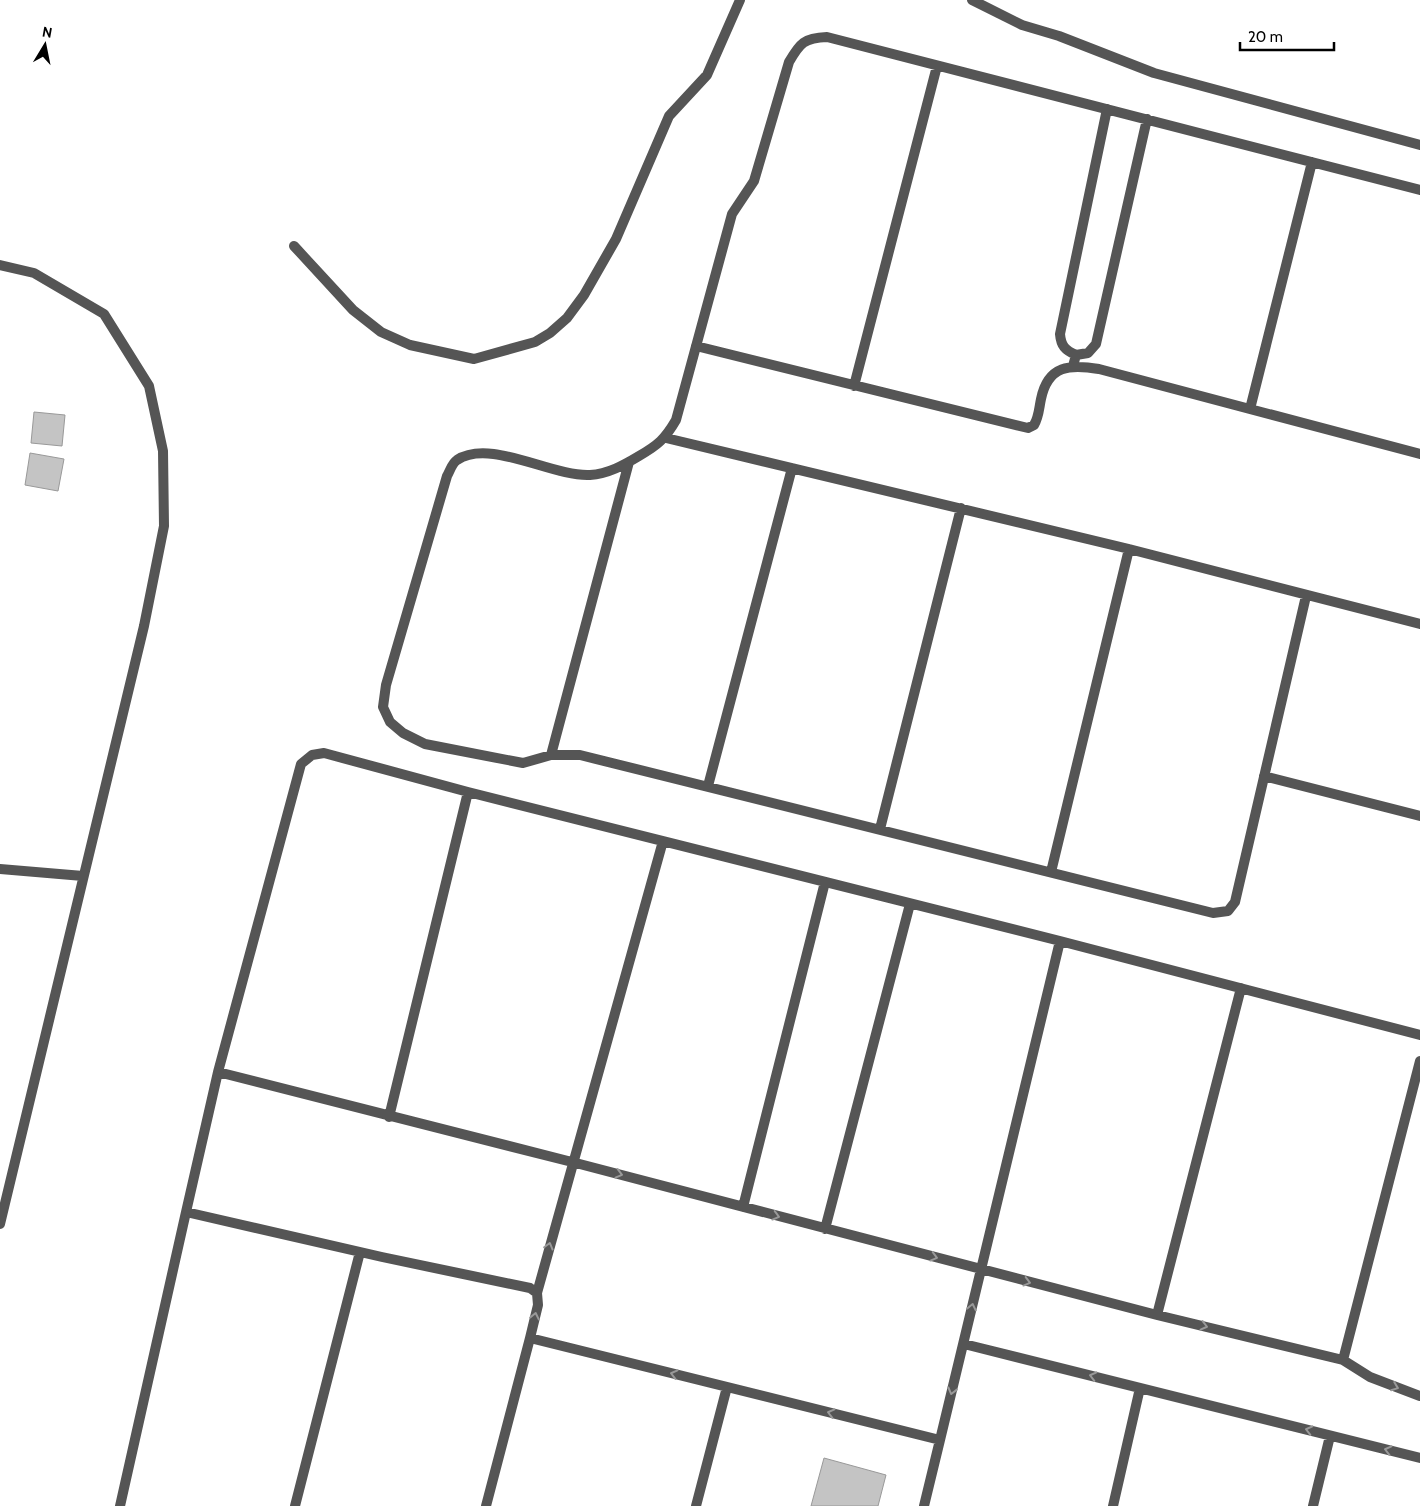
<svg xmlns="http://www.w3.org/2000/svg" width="1420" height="1506" viewBox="0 0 1420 1506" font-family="Cabin,sans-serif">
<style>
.building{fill:#c4c4c4;stroke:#999}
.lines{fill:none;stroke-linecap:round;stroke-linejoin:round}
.service{stroke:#555;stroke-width:10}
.minor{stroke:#555;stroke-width:10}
.oneway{stroke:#999}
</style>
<rect width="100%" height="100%" fill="#fff"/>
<path class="building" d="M34,412L65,415L62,446L31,443Z
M30,453L64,459L58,491L25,485Z
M824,1458L886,1475L878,1506H811Z"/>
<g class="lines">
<path class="service" d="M0,265L34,273L104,314L149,386L163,451L164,526L144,626L0,1224
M0,869L83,876"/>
<path class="minor" d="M972,0L1022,25L1059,36L1154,73L1420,145
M294,246L353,310L381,332L410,345L474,359L535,342L550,333L567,318L584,295L616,239L669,116L707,75L740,0
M696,346L1028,428L1034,425C1039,417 1039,408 1041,399C1048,365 1070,364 1099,369L1420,454
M1076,355C1065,350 1061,346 1060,334L1107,109
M1073,366L1076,355L1088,353L1096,344L1147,119
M854,386L937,66
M1250,409L1312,162
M666,438L1129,549L1420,624
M1306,596L1235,902L1228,911L1213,913L580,755H551L523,763L425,744L403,733L390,722L383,707L386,685L447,476C450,471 452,463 457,460C490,438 552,477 590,475C608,474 624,465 639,456C658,445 665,439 676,420L732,214L754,181L789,62C800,43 804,38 827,37L1420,190
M551,755L629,462
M1264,776L1420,816
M708,786L792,468
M880,829L961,508
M1051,872L1129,549
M1420,1035L1060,941L468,792L324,753L312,755L301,764L218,1072L572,1162L1157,1315L1343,1360L1370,1377L1420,1396
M218,1072L186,1212L382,1257L530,1288L537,1293
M389,1117L468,792
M743,1207L825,882
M825,1229L910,904
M1157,1315L1241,988
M530,1338L940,1440L1060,941
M964,1344L1420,1458
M1343,1360L1420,1061
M120,1506L186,1212
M295,1506L360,1252
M486,1506L530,1338L538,1305L537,1293L663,841
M696,1506L727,1387
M924,1506L940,1440
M1113,1506L1140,1388
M1313,1506L1330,1436"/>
</g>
<defs><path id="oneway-chevron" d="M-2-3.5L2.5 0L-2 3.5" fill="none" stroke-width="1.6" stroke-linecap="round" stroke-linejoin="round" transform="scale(1.25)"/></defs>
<g class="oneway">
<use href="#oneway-chevron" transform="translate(619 1174) rotate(15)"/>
<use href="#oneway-chevron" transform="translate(776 1216) rotate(15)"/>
<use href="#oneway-chevron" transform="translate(549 1246) rotate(-75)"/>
<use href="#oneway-chevron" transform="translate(934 1257) rotate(15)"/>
<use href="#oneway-chevron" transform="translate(1027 1282) rotate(15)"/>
<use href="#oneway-chevron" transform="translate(972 1307) rotate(-78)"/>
<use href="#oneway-chevron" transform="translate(535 1316) rotate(-78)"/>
<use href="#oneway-chevron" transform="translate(1204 1326) rotate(14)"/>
<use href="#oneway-chevron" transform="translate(674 1374) rotate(-166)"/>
<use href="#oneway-chevron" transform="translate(1093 1376) rotate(-166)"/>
<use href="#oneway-chevron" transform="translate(1395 1387) rotate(21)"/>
<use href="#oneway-chevron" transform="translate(952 1391) rotate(104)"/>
<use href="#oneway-chevron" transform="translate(831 1413) rotate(-166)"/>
<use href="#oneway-chevron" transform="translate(1309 1430) rotate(-166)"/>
<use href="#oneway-chevron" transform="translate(1388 1450) rotate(-166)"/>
</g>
<g transform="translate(45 45) rotate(10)" stroke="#ffffff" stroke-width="4" paint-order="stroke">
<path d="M0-4L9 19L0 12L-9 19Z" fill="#000000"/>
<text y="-8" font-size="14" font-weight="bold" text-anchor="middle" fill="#000000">N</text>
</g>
<path d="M1240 42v8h94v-8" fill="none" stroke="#000000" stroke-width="2.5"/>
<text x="1248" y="42" font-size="15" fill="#000000" stroke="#ffffff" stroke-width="4" paint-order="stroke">20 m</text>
</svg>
